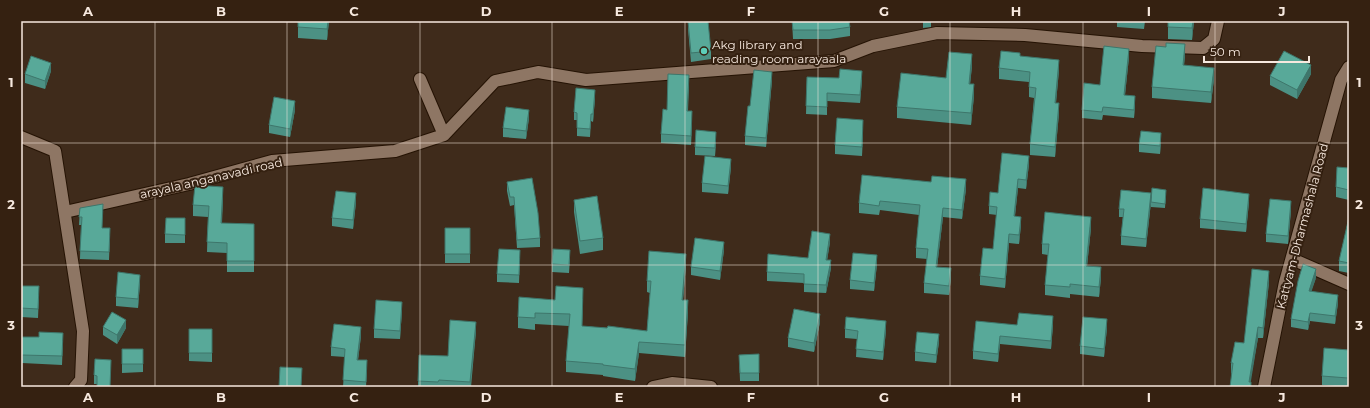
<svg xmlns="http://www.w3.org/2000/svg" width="1370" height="408" viewBox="0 0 1370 408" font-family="Montserrat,sans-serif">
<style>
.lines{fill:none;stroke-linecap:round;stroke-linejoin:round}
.minor-casing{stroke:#251304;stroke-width:14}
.minor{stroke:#8e7664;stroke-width:12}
.wall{fill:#4c9184}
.shaded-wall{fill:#3e766b}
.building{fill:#58a999;stroke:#3e766b}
.grid{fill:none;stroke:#f7e9df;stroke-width:1;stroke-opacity:0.55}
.poi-dot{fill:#5dceb9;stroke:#352111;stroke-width:1.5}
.labels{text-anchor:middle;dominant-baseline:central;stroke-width:4;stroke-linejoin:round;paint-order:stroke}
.poi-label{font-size:12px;fill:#f7e9df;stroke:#352111;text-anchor:start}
.street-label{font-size:12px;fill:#f7e9df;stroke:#352111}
.neatline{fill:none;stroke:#f7e9df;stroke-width:1.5}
.grid-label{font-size:13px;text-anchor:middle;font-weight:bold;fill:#f7e9df}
</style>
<rect width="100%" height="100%" fill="#3f2b1b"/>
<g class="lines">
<g class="minor-casing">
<path id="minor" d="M420,79L444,135
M21,137L55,151L83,331L81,380L75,387
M65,212L189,184L272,161L395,151L444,135L495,81L538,72L586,80L834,61L873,46L937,33L1025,35L1142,46L1203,48L1214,39L1218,21
M1292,259L1349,284
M653,387L672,383L711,387
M1264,387L1285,282L1341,80L1349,67"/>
</g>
<use href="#minor" class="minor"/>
</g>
<path class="wall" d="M329,21L327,40L298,38V27Z
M688,21L711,51V59L691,62L688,29Z
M792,21L850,27V36L830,39H793Z
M923,21H931V27L923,28Z
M1117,21H1145L1144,29L1117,27Z
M1194,21L1192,40L1168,39V27Z
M1185,55L1184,65L1214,79L1211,103L1152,98V87Z
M1020,56L1059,70L1056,103L1059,113L1055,157L1030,155V144L1034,98L1029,97V82L999,79V68Z
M1129,57L1125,95L1135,105L1134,118L1103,115L1102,120L1082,118V110L1100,85Z
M972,66L970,84L974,96L971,125L897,118V107L946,78Z
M51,71L45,89L25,83V74Z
M1311,74L1297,99L1270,85V76Z
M807,77L862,80L860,103L827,101V115L806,114Z
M772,80L766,147L745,145V136L750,106Z
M689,84L688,111L692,120L691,145L661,143V134L667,110Z
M595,98L593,122L591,121L590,137L577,136V120H574V112Z
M295,110L290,137L269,133V125Z
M529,118L526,139L503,137V128Z
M863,128L862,156L835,154V145Z
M716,140L715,156L695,155V147Z
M1161,141L1160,154L1139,152V144Z
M1029,164L1026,189L1018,188L1015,216L1021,225L1019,244L1009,243L1005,288L980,285V276L993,249L997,215L989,214V206Z
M731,167L728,194L702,192V183Z
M1349,168V200L1336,197V187Z
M507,182L540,238V247L517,248L514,205L510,206L507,191Z
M966,189L962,219L943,217L937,267L951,278L949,295L924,293V283L927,259L916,258V248L919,215L880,210L879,215L859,213V203Z
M1166,194L1165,208L1151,207V202L1146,247L1121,245V236L1123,217H1119V209L1151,202Z
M223,197L222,223L254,224V272H227V253L207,252L208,217L193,216V205Z
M574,200L603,238V250L580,254L574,212Z
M356,202L353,229L332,226V218Z
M1249,202L1246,232L1200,228V219Z
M80,208L102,228L110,236L109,260L80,259L81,225H79Z
M1291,210L1288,244L1266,242V234Z
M1349,217V273L1339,271V261Z
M185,227V243H165V234Z
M445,228H470V263H445Z
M1091,228L1087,266L1101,278L1099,297L1070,294V298L1045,295V285L1048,255L1042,254V244Z
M830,242L827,260L831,268L826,293L804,292V283L767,281V272L808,258Z
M724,250L720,280L691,275V267Z
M520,258L519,283L497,282V274Z
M570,258L569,273L552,272V264Z
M877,264L874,291L850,289V280Z
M686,265L683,300L688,312L685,357L639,353L635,381L603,376V375L566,372V361L569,326L535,324V330L518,328V317L555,300L583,299L582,326L647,331L650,293L647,292V281Z
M1316,278L1311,291L1338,303L1335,324L1310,321L1308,330L1291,327V319Z
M1269,282L1263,338H1258L1250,382L1251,387L1231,373V363L1244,343Z
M140,283L138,308L116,306V297Z
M21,286L39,295L38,318L21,317Z
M402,310L400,339L374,338V329Z
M820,322L814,352L788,347V338Z
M1017,325H1053L1051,349L1000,344L998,362L973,359V351Z
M103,327L126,328L117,344L103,335Z
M1107,328L1104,357L1080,354V346Z
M189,329H212V362L189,361Z
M845,329L886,330L883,360L856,357L857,339L845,338Z
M476,331L471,387H418V381L448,356Z
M361,336L358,360L367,369L366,387H343L345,357L331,356V347Z
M21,337L63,341L62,365L22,363V368H21Z
M939,342L936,363L915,361V352Z
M122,349H143V372L122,373Z
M1349,350L1348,387L1322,385V376Z
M759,354V381H740L739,355Z
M111,369L97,384H94V375Z"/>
<path class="shaded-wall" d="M328,21H329L327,40V29Z
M1193,21H1194L1192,40V28Z
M1185,44V55L1183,76V65Z
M1129,49V57L1124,104V95Z
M972,54V66L969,95V84Z
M1059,60V70L1055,113V103Z
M51,63V71L45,89V81Z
M1311,65V74L1297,99V90Z
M1214,68V79L1211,103V92Z
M862,71V80L860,103V95Z
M772,72V80L766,147V138Z
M974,84V96L971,125V113Z
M595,90V98L593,122V114Z
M1135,96V105L1134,118V110Z
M295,101V110L290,137V129Z
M1059,103V113L1055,157V147Z
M529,110V118L526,139V131Z
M692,111V120L691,145V136Z
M863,120V128L862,156V147Z
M716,132V140L715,156V148Z
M1161,133V141L1160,154V146Z
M1029,156V164L1026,189V180Z
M731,159V167L728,194V186Z
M966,179V189L962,219V210Z
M1018,179V188L1014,224V216Z
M223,187V197L221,233V223Z
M356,193V202L353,229V220Z
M1151,193V202L1146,247V239Z
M1249,194V202L1246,232V224Z
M1291,201V210L1288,244V236Z
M943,208V217L936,276V267Z
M1021,217V225L1019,244V235Z
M1091,217V228L1086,276V266Z
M830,234V242L826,268V260Z
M1009,234V243L1005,288V279Z
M724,242V250L720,280V271Z
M686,254V265L682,311V300Z
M877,255V264L874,291V283Z
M831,260V268L826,293V285Z
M1101,267V278L1099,297V287Z
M951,268V278L949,295V286Z
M1316,269V278L1309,299V291Z
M1269,271V282L1263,338V328Z
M140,275V283L138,308V299Z
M1338,295V303L1335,324V316Z
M688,300V312L685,357V345Z
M402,302V310L400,339V331Z
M1310,313V321L1308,330V322Z
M820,314V322L814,352V343Z
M1053,316V325L1051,349V341Z
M1107,319V328L1104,357V349Z
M126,320V328L117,344V335Z
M886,321V330L883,360V352Z
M476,322V331L470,387V382Z
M361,327V336L357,368V360Z
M1258,327V338L1250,387L1249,382Z
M939,334V342L936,363V355Z
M1000,336V344L998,362V354Z
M639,342V353L635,381V369Z"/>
<path class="building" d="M298,21H328L327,29L298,27Z
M688,21H708L711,51L691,53Z
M792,21H849L850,27L830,30H793Z
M1168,21H1193L1192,28L1168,27Z
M1166,43L1185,44L1183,65L1214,68L1211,92L1152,87L1156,46L1166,47Z
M1104,46L1129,49L1124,95L1135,96L1134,110L1103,107L1102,112L1082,110L1084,83L1100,85Z
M1001,51L1020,53V56L1059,60L1055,103H1059L1055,147L1030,144L1036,88L1029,87L1030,72L999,68Z
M1284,51L1311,65L1297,90L1270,76Z
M949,52L972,54L969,84H974L971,113L897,107L901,73L946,78Z
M31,56L51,63L45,81L25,74Z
M840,69L862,71L860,95L827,93V107L806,106L807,77L839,78Z
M754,70L772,72L766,138L745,136L748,106H750Z
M668,74L689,75L687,111H692L691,136L661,134L663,109L667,110Z
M576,88L595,90L593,114H591L590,129L577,128V113L574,112Z
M274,97L295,101L290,129L269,125Z
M506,107L529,110L526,131L503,128Z
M837,118L863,120L862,147L835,145Z
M696,130L716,132L715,148L695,147Z
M1141,131L1161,133L1160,146L1139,144Z
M1002,153L1029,156L1026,180L1018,179L1014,216L1021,217L1019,235L1009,234L1005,279L980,276L983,248L993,249L997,207L989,206L990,192L998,193Z
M705,156L731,159L728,186L702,183Z
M1337,167L1349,168V190L1336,187Z
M862,175L931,182L932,176L966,179L962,210L943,208L936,267L951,268L949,286L924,283L928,249L916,248L920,205L880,201L879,206L859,203Z
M532,178L538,213L540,238L517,240L514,197H510L507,182Z
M195,185L223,187L221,223L254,224V261H227V243L207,242L209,206L193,205Z
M1152,188L1166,190L1165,204L1151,202Z
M1203,188L1249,194L1246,224L1200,219Z
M1121,190L1151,193L1146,239L1121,236L1124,209H1119Z
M336,191L356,193L353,220L332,218Z
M597,196L603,238L580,241L574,200Z
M1270,199L1291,201L1288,236L1266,234Z
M103,204L102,228H110L109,252L80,251L82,217H79L80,208Z
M1045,212L1091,217L1086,266L1101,267L1099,287L1070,284V287L1045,285L1049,244H1042Z
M1349,217V263L1339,261Z
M166,218H185V235L165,234Z
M445,228H470V254H445Z
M812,231L830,234L826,260H831L826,285L804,284V274L767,272L768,254L808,258Z
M695,238L724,242L720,271L691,267Z
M499,249L520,250L519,275L497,274Z
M553,249L570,250L569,265L552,264Z
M649,251L686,254L682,300H688L685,345L639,342L635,369L603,365V364L566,361L570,314L535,313V318L518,317L519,297L555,300L556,286L583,288L582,326L607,328L608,326L647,331L651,281H647Z
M853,253L877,255L874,283L850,280Z
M1303,264L1316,269L1309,291L1338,295L1335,316L1310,313L1308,322L1291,319L1298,281Z
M1252,269L1269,271L1263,328L1258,327L1249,382H1251V387H1230L1233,363H1231L1235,342L1244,343Z
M118,272L140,275L138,299L116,297Z
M21,286H39L38,309L21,308Z
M376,300L402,302L400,331L374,329Z
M794,309L820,314L814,343L788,338Z
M112,312L126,320L117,335L103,327Z
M1019,313L1053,316L1051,341L1000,336L998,354L973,351L976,321L1017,325Z
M846,317L886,321L883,352L856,349L858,331L845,329Z
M1083,317L1107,319L1104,349L1080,346Z
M450,320L476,322L470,382L439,380L438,382L418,381L419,355L448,356Z
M334,324L361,327L357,360H367L366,382L343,380L345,349L331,347Z
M189,329H212V353H189Z
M39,332L63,333L62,356L22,355V359H21V337H39Z
M917,332L939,334L936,355L915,352Z
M1324,348L1349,350L1348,378L1322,376Z
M122,349H143V364H122Z
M759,354V373H740L739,355Z
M95,359L111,360L110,387H97V376L94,375Z
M280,367L302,368L301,387H279Z"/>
<path class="grid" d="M155,21V387M287,21V387M420,21V387M552,21V387M685,21V387M818,21V387M950,21V387M1083,21V387M1215,21V387M21,143H1349M21,265H1349"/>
<circle class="poi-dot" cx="704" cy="51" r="4"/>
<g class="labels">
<g class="poi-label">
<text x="712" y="44">Akg library and<tspan x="712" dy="14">reading room arayaala</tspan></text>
</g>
<g class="street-label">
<text transform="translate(211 178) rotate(-13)">arayala anganavadi road</text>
<text transform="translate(1302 226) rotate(-75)">Kattyam-Dharmashala Road</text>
</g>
</g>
<rect width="1370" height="408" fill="none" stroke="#352111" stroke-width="44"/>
<path d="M1204 56v6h105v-6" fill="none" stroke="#f7e9df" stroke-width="2"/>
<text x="1210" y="56" font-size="12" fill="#f7e9df" stroke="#352111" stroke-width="3" paint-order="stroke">50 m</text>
<rect x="22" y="22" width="1326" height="364" class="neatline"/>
<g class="grid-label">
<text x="88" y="16">A</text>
<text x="221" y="16">B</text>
<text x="354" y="16">C</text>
<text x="486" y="16">D</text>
<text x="619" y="16">E</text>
<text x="751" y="16">F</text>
<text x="884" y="16">G</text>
<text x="1016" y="16">H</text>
<text x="1149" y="16">I</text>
<text x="1282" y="16">J</text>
<text x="11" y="87">1</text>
<text x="1359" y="87">1</text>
<text x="11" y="209">2</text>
<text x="1359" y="209">2</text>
<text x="11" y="330">3</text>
<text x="1359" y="330">3</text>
<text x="88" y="402">A</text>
<text x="221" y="402">B</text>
<text x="354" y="402">C</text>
<text x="486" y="402">D</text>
<text x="619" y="402">E</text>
<text x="751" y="402">F</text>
<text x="884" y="402">G</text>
<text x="1016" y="402">H</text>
<text x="1149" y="402">I</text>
<text x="1282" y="402">J</text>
</g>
</svg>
